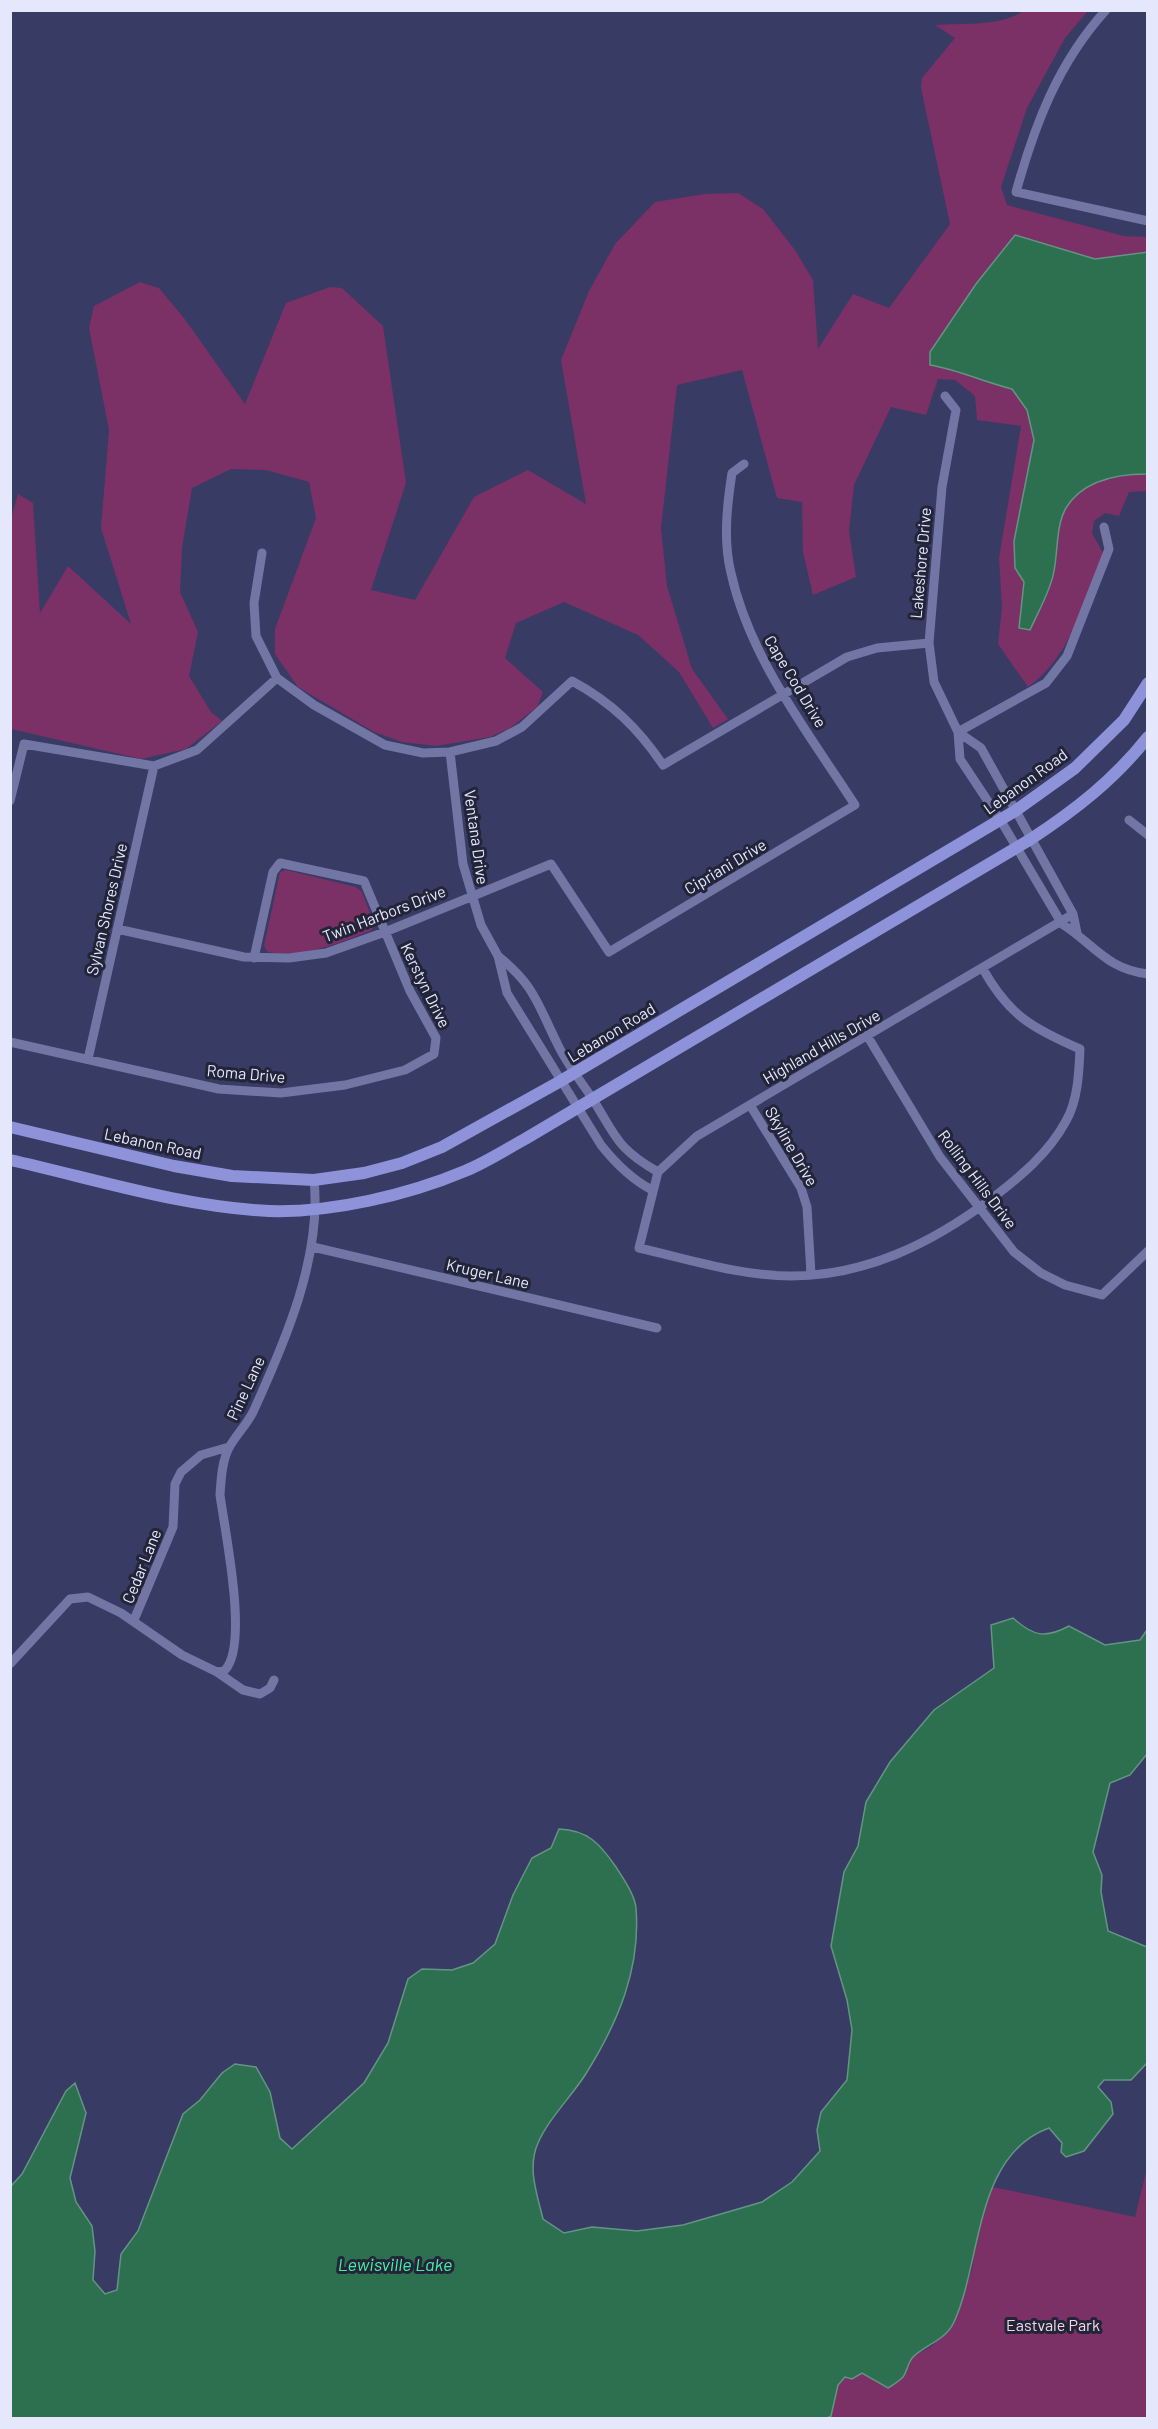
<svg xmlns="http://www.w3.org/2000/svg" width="1158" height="2429" viewBox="0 0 1158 2429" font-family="Barlow,sans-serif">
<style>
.green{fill:#7b3066}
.water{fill:#2d7050;stroke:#649484;stroke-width:1.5}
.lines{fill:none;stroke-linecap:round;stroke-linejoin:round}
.minor{stroke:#7176a4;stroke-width:9}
.major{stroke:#8d92d9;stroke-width:12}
.labels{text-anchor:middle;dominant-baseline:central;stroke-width:6;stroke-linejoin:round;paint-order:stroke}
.street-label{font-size:16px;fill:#e5e8fd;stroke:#232437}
.park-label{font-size:16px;fill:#f1d8e7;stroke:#232437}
.water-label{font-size:18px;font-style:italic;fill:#44f0a5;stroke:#232437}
</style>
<rect width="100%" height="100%" fill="#383b64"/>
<path class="green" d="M1023,11H1088L1065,38L1027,108L1001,187L1007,205L1124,236L1147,237V491L1129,492L1119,516L1105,513L1094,521L1092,533L1103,553C1086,599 1070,658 1028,687L998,644L1002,607L999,558L1021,426L977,420L975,396L955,380L938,379L926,415L891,407L854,485L849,531L856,577L813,595L803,552L802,502L777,498L742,370L677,385L661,528L667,586L692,669L728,719L713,728L679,672L638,635L564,602L516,623L505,658L543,692L537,707L510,728L490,737L436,746L402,742L374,732L298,687L275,654V629L316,518L309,482L266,470L231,469L192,488L182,548L180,592L198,632L189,676L211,712L222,721L186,749L141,759L11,729L10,522L18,494L33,503L40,613L68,566L131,624L101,528L109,430L89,328L94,306L140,282L159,288L184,318L245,404L286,303L330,287L342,288L383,326L406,483L371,590L415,600L474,497L528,470L586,504L561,360L589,291L615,244L655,202L705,194L738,193L763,209L795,250L813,280L818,349L853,294L889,308L950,224L921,88L922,78L955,38L935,25C962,23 1000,27 1023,11Z
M286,870L356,887L362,892L375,926L370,931C337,944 304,958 268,952L264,946L280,872Z
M1147,2168V2418H827L831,2416C833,2406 834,2396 837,2387C846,2365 885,2375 903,2377L912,2357L932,2346L953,2324L972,2269L977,2233L993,2187L1135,2217Z"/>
<path class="water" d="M1015,235L1095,259L1148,252L1147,474C1118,474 1083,480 1066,508C1056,525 1058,551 1054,571C1051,590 1038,612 1030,630L1019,628L1024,582L1015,568L1014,541L1034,440L1027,410L1012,389C984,382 959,370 930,365V352L976,284Z
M1013,1618C1033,1636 1045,1639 1069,1626L1105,1645L1140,1640L1147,1630V1754L1130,1775L1110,1783L1093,1852L1102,1875L1101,1892L1108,1931L1147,1947V2063L1131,2080H1104L1098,2087L1111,2102L1113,2114L1084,2151L1066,2157L1061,2152L1062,2143L1049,2128C974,2155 982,2261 954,2322C946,2340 925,2345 913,2357C908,2362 907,2372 903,2377C899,2381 893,2385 888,2388L862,2373L852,2379L845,2377L838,2385L831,2416L827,2418H11V2186L22,2174L66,2091L75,2083L86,2113L70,2178L76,2202L92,2226L95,2251L93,2280L105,2294L117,2290L121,2254L138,2231L183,2114L200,2100L222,2073L235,2064L256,2067L270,2092L280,2138L292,2149L364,2083L388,2043L408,1979L422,1969L452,1970L473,1963L495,1944L513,1895L532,1858L551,1848L559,1829C588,1830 600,1844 616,1867C623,1878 635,1895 636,1908C641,1968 618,2022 587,2072C573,2095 548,2119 538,2143C527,2168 537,2194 543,2219L564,2233L592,2227L637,2231L683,2225L762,2202L792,2182L820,2151L817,2130L821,2112L847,2080L852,2030L847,2000L831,1946L844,1872L858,1846L866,1802L890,1762L934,1710L994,1668L991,1625Z"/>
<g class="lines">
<path class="minor" d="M1106,10C1058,63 1035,124 1016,192L1148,221
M945,396L956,410L942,487L929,643L934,682L958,732L960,759L1001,821L1062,924C1094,944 1106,969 1148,974
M262,553L254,603L256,636L277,678L314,705L385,745L423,753L450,752L496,741L522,727L572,681C611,702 638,728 663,765L847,657L877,648L929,643
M958,732L1046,683L1067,656L1109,549L1104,527
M958,732L981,748L1073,914L1077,933
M450,752L463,864L481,925L498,956L507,993L601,1145C616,1164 631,1179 652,1190
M10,801L24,744L154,766L197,750L277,678
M1129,820L1148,835
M117,929L244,957L289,958L326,953L385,932L551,864L609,952L855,805C808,732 750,659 731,573C723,541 727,505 732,473L744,464
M498,956C535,986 537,1003 557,1043C566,1063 580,1080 592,1098C616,1136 616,1148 658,1172
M983,969C1009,1016 1034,1029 1080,1049C1079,1072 1078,1100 1066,1121C1048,1154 1021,1176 991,1199C932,1243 866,1276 791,1276C740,1276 688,1259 639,1248L658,1172L697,1136L1073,914
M868,1037L940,1157L1014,1252L1041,1273L1065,1285L1102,1295L1148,1251
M10,1042L219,1089L281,1093L345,1085L405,1070L434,1054L436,1038L410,991L364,881L280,863L273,872L254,958
M88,1059L154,766
M750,1105L801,1188L807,1207L811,1274
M313,1247L657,1328
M134,1620L173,1527L175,1484L181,1472L201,1455L229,1447
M10,1664L70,1599L88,1597L121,1613L182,1655L217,1672L243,1690L260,1694L270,1688L274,1680
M217,1672L225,1670C249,1645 225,1532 220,1495C221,1480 222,1459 230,1446C237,1434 247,1424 253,1412C285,1342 322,1257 314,1180"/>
<path class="major" d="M10,1127L174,1166L232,1176L314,1180L364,1173L402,1163L442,1147L559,1082L1015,811L1075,768L1124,720L1148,683
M10,1160C95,1179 182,1207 269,1211C331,1213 408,1195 465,1171C485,1163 505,1150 525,1139L1031,839C1075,810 1114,780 1148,737"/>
</g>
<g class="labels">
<g class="street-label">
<text transform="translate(920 563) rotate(-85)">Lakeshore Drive</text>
<text transform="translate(796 681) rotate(59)">Cape Cod Drive</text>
<text transform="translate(1025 781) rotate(-36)">Lebanon Road</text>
<text transform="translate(477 837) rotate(82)">Ventana Drive</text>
<text transform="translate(725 866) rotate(-31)">Cipriani Drive</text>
<text transform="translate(106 909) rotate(-77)">Sylvan Shores Drive</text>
<text transform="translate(384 913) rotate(-21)">Twin Harbors Drive</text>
<text transform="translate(426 985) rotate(64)">Kerstyn Drive</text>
<text transform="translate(611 1032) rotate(-31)">Lebanon Road</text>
<text transform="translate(821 1046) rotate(-30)">Highland Hills Drive</text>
<text transform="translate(246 1073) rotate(5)">Roma Drive</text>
<text transform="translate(153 1143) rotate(12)">Lebanon Road</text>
<text transform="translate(792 1146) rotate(60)">Skyline Drive</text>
<text transform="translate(978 1179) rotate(53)">Rolling Hills Drive</text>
<text transform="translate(488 1273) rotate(13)">Kruger Lane</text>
<text transform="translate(245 1388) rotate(-65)">Pine Lane</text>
<text transform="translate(141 1566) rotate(-68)">Cedar Lane</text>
</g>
<g class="park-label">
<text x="1053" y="2324">Eastvale Park</text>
</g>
<g class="water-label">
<text x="395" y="2264">Lewisville Lake</text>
</g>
</g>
<rect width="1158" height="2429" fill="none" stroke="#e5e8fd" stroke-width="24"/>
</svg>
